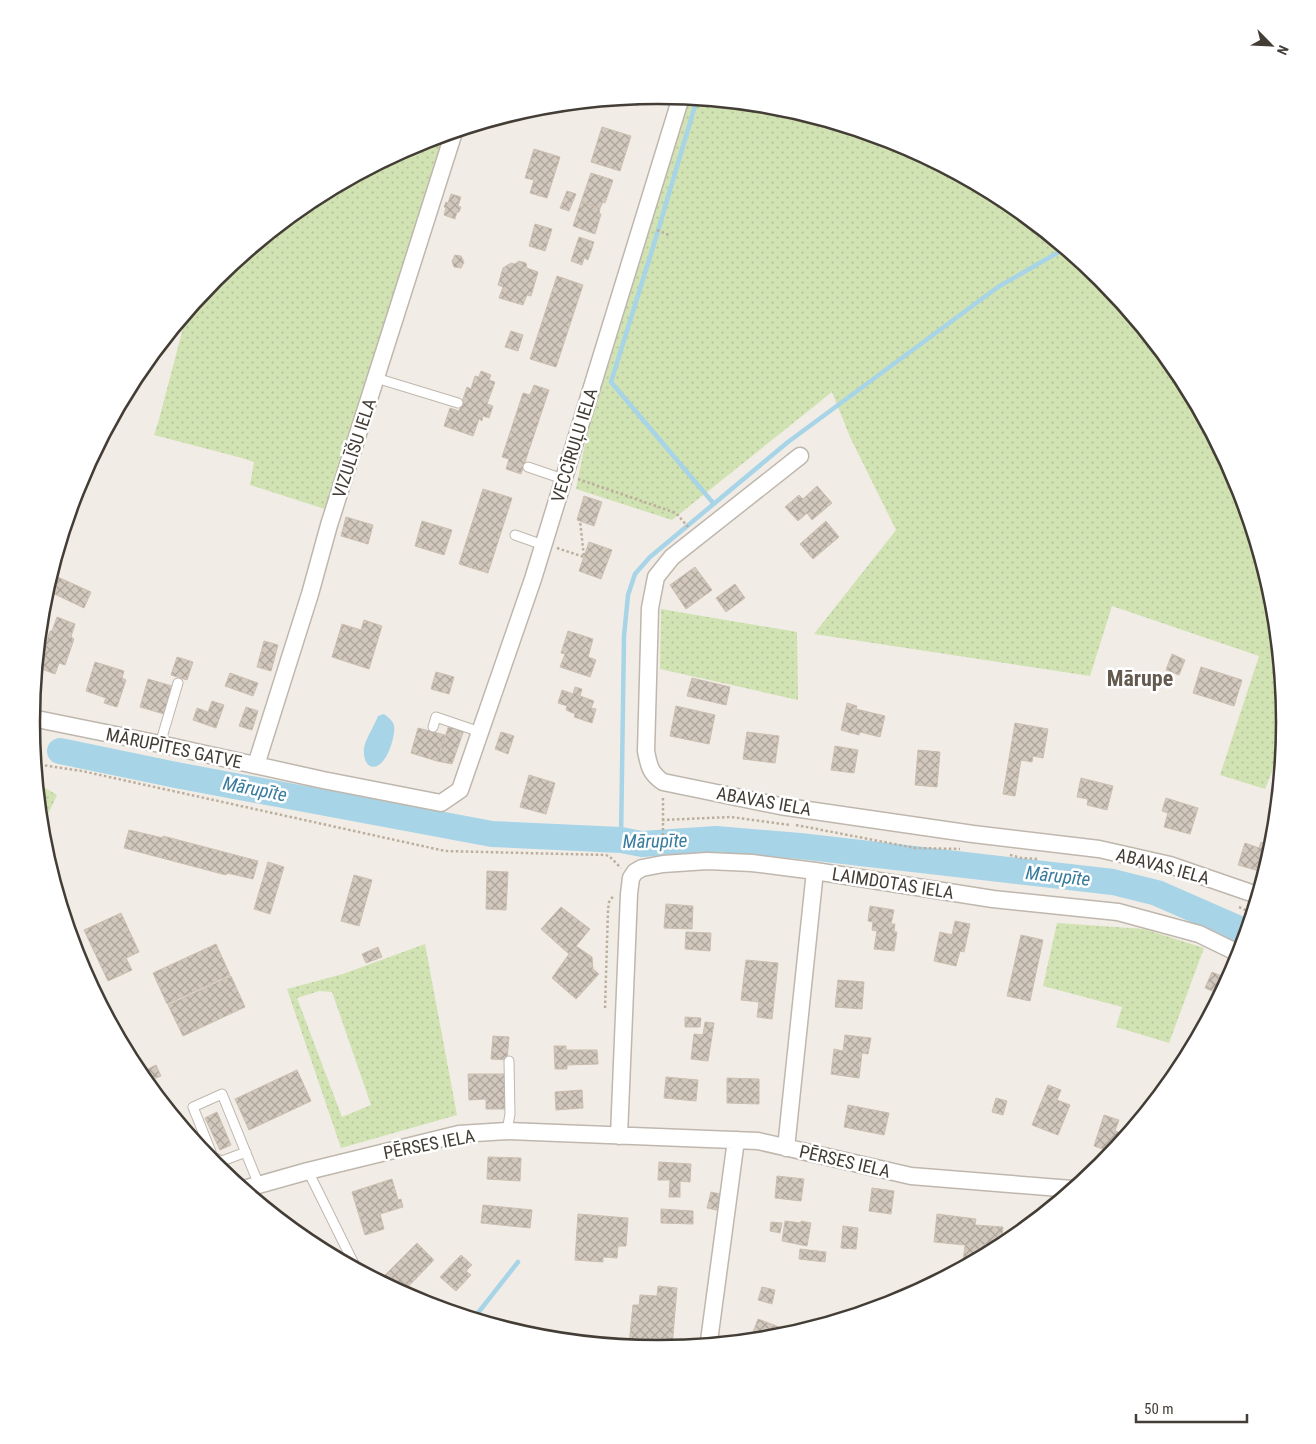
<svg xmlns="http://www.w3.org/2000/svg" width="1316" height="1444" viewBox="0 0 1316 1444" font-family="'Roboto Condensed',sans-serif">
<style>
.grass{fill:url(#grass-dots);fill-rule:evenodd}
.water{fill:#a8d4e8}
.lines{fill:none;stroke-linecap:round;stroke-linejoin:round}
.stream{stroke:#a8d4e8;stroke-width:4.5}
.river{stroke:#a8d4e8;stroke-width:26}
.building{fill:url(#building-cross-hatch);stroke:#ccbfb1}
.lane-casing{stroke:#bfb7ad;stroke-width:11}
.street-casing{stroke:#bfb7ad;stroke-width:19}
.path{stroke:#bcae9d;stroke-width:2.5;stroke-dasharray:2.5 2.5;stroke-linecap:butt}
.lane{stroke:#fff;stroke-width:9}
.street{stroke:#fff;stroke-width:16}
.labels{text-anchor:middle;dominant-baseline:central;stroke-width:5;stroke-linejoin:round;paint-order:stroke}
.street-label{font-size:18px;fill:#433d36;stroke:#fff}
.water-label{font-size:19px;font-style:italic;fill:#387b9d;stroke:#fff}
.district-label{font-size:22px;font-weight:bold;fill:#655a4f;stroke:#fff}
.rim{fill:none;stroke:#433d36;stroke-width:2.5}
</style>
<defs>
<pattern id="grass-dots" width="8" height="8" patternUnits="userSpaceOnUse" patternTransform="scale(1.25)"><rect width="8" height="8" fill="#d1e2b3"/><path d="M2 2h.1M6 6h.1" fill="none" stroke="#b5c39b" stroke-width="1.8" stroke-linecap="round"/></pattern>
<pattern id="building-cross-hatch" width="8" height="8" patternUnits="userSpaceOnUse" patternTransform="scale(1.25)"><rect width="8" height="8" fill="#d2c8bd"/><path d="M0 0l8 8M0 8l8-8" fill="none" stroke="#aca49a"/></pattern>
</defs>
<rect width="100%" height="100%" fill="#f1ede6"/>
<path class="grass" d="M688,98L781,107L898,143L1006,201L1101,279L1179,374L1237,482L1273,600L1285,722L1282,746L1265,789L1220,775L1259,656L1112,606L1090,676L814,634L896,530L850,437L832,392L672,520L576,489L596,387Z
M444,135L328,510L250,485L254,462L242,458L154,435L158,423L187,313L215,279L310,201L418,143Z
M661,609L797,632L798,700L660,669Z
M37,783L57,795L44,823L47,855L43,844Z
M1057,923L1144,929L1204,948L1169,1043L1116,1027L1122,1007L1043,986Z
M425,944L457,1115L341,1148L287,989L343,974ZM319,991L332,992L371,1105L342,1117L297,998Z"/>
<path class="water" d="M384,714C388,717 392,720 394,725C396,735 388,759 380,764C367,774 361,755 365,744C368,735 374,726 378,716Z"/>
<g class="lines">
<path class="stream" d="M697,99L654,244L611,382L714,504
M621,840L624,636L628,595L635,574L650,557L788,442L998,287L1064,249
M474,1318L518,1262"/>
<path class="river" d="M60,751L176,775L492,834L621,840L642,844L716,839L800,846L1113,882L1157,893L1246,932"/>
</g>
<path class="building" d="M641,97L638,106L618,99Z
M602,127L631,136L620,171L591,162Z
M534,149L560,157L547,198L530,193L534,180L525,178Z
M591,173L613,180L605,203L603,202L600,208L581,202Z
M567,191L576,194L569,211L560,208Z
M451,194L461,197L458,206L461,207L459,212H457L455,219L444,215L446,208L444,207L446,202L448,203Z
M581,202L600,208L599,214H601L595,234L573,226Z
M535,224L552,229L545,251L529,246Z
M579,237L594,242L588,260L584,258L582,265L571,261Z
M455,255L461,256L464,262L461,268L454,267L452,261Z
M519,261L526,263L527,268L538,272L531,296L527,295L523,305L499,298L503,287L498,285L503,268L511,263L515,264Z
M557,276L583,285L556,367L530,359Z
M511,331L523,335L518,351L505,347Z
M481,371L491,375L489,380L495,382L487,404L493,406L489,418L483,416L482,421L479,419L473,436L444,426L450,408L459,411L467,387L471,389L475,376L479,377Z
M534,385L549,390L521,474L506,469L509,459L502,457L523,393L530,395Z
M817,486L832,503L812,520L807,513L798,521L785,507L799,495L803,499Z
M483,489L512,498L488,573L459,564Z
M584,496L602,502L594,526L577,520Z
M346,517L373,525L368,544L341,536Z
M422,521L452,530L444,555L415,546Z
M826,521L839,537L813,559L800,544Z
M589,542L612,550L601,579L579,571Z
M695,567L712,590L686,609L670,585Z
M51,574L91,592L84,608L46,590Z
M735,584L745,598L726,612L716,598Z
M57,617L75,624L71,637L74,639L65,665L59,663L55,674L39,668L43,657L41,656L50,631H52Z
M364,620L382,626L369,669L332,657L342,624L361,630Z
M568,631L593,639L588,657L596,660L590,677L560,667L565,654L561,653Z
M264,641L278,645L271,671L257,667Z
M1172,654L1185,660L1179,675L1166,670Z
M177,657L193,662L187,680L171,675Z
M95,662L124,671L122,678L126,680L117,707L104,703L106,698L86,691Z
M1201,667L1242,680L1234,706L1193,693Z
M436,672L454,677L449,694L431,689Z
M230,673L258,683L253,696L225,686Z
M692,678L730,687L726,705L687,696Z
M148,679L172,686L164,714L140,707Z
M575,687L582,689L580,696L594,701L591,708L596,709L592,723L574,717L575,714L566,710L567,706L558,703L562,690L573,694Z
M212,701L224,705L216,728L193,720L197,708L208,712Z
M847,703L857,706L856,709L885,716L880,737L860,732L859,735L841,730Z
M676,706L715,715L709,744L670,736Z
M246,707L258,711L252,730L239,726Z
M1015,723L1048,729L1043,758L1033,756L1032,762L1021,760L1015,796L1003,794Z
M449,725L464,730L452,764L437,761Z
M418,728L445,735L437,761L411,753Z
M501,732L514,736L508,754L495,749Z
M747,732L779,736L775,763L743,759Z
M835,746L858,750L854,773L831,770Z
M918,750L940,752L937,787L915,785Z
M529,775L555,783L546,814L520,807Z
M1081,778L1113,786L1107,810L1087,805L1088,799L1077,797Z
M1166,798L1198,808L1190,834L1164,827L1168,813L1162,811Z
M129,830L163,838V836L258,861L253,879L227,873L226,875L124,848Z
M1261,842L1267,844L1259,871L1238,865L1245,843L1259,848Z
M1267,844L1272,845L1264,873L1259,871Z
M268,862L284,867L270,914L254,909Z
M487,871L508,872L506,910L486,909Z
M354,875L372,880L359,926L341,921Z
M666,904L693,906L692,929L664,928Z
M870,906L894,910L891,924H895L894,932H897L894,951L874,949L877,931L872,930L873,922L868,921Z
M561,907L590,929L576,946L592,957L593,969L599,974L576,999L552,978L569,954L541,929Z
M121,913L139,952L126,958L132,970L108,981L84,930Z
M955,921L970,924L964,952L960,951L956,966L934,961L940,932L952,935Z
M686,932L711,933L710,951L685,949Z
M1021,935L1043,940L1030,1001L1007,996Z
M216,944L230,975L167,1004L153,973Z
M378,947L382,957L366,963L362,954Z
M746,960L778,963L772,1019L757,1017L759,1002L741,1000Z
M1212,972L1228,979L1220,994L1205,988Z
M231,976L245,1007L183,1036L168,1005Z
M838,980L864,982L862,1009L835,1007Z
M685,1017L701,1018L700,1027H685Z
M705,1022L714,1023L708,1061L691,1059L694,1034L703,1035Z
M845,1035L871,1038L868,1054L862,1053L859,1078L831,1074L834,1049L843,1051Z
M493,1036L509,1037L507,1060L491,1059Z
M554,1046H566V1050H597L598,1064L567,1065V1069H555Z
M156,1065L161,1076L151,1080L146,1070Z
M297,1070L311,1101L249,1130L235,1099Z
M468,1074H505V1109H486V1099L469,1100Z
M666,1077L698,1080L696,1101L664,1098Z
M727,1078L759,1079V1104L727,1103Z
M1048,1085L1061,1090L1057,1100L1070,1105L1058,1135L1032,1125Z
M582,1090L583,1108L556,1110L555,1092Z
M996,1098L1007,1101L1003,1115L992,1112Z
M848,1105L889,1113L884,1135L844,1127Z
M217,1112L231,1145L220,1150L205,1118Z
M1104,1115L1119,1120L1115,1131L1126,1135L1112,1152L1094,1146Z
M488,1157L521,1158L520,1181L487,1179Z
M659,1162L691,1164L690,1182L680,1181V1197H669L670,1180H658Z
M777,1176L804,1179L801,1201L775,1198Z
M392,1179L398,1200L401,1199L403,1207L380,1214L384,1229L365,1235L352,1192Z
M872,1188L894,1191L891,1214L869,1211Z
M711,1192L725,1195L721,1211L707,1208Z
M483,1205L532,1210L530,1228L481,1223Z
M661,1209L693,1211V1224L661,1223Z
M578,1214L628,1218L626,1246H618L617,1258L603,1257V1262L575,1260Z
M937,1214L976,1219L975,1225L1003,1227L1001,1246L985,1244L984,1255L970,1263L963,1262L965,1245L934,1242Z
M785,1221L801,1223V1221L811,1223L807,1246L782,1241Z
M771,1222L782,1223L780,1233L770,1231Z
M843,1226L858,1228L856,1249L841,1248Z
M417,1243L434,1260L402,1293L382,1282L380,1280Z
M330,1246L335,1257L322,1250Z
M800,1249L826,1252L825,1262L799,1259Z
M461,1255L472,1265L466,1271L471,1275L456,1291L440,1277Z
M658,1286L677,1288L672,1347L629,1344L633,1305H639L640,1295L657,1296Z
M762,1287L775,1290L772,1304L758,1300Z
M758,1319L787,1330L785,1335L750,1340Z"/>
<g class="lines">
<g class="lane-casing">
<path id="lane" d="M376,378L458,403
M528,467L563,479
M515,535L543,545
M433,727L436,717L480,732
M160,744L178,683
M507,1131L510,1114L509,1061
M246,1152L222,1161L213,1157L193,1107L222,1094L259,1185
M308,1171L356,1268"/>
</g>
<g class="street-casing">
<path id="street" d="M800,456L672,557L656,577L650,608L646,751C649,766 650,773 663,782L780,806L973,834L1099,849L1170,865L1257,895
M32,718L160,744L323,780L441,803L460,790L533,579L681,97
M256,765L310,594L329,525L454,132
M619,1136L629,894L631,878L635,872L642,868L663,864L707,861L752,863L815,871L993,899L1118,912L1199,934L1240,954
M786,1148L815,871
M244,1189L308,1171L459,1134L507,1131L758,1141L911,1176L1072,1189
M709,1341L736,1140"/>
</g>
<path class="path" d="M657,230L669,235
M578,479L676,513L688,527
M557,548L584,557L580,521
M35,764L82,771L445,851L606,855L610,857L621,868
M663,798V850
M662,820L731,817L790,825
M796,825L915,848L960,849
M1010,855L1021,858L1039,859
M1239,907L1252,913
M77,955L82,968
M605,1008L608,910L609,902L614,895"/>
<use href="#lane" class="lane"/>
<use href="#street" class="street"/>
</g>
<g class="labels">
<g class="street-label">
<text transform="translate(574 445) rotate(-73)">VECCĪRUĻU IELA</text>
<text transform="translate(354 448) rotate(-72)">VIZULĪŠU IELA</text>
<text transform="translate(174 748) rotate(12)">MĀRUPĪTES GATVE</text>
<text transform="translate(764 801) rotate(10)">ABAVAS IELA</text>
<text transform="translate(1163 866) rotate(15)">ABAVAS IELA</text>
<text transform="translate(893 883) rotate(9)">LAIMDOTAS IELA</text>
<text transform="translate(429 1144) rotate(-11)">PĒRSES IELA</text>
<text transform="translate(845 1161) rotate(13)">PĒRSES IELA</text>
</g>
<g class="water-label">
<text transform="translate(255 789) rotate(11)">Mārupīte</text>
<text transform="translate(655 841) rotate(-1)">Mārupīte</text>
<text transform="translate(1058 876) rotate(6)">Mārupīte</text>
</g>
<g class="district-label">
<text x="1140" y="678">Mārupe</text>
</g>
</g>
<path d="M0 0H1316V1444H0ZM40 722a618 618 0 1 1 1236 0a618 618 0 1 1-1236 0Z" fill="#fff" fill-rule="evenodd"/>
<path class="rim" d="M40 722a618 618 0 1 1 1236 0a618 618 0 1 1-1236 0Z"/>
<g transform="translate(1271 45) rotate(114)" stroke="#ffffff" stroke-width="4" paint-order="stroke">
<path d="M0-4L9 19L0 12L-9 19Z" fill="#433d36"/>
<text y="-8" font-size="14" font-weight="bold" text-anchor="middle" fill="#433d36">N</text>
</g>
<path d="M1136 1414v8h111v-8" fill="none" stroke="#433d36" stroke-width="2.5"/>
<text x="1144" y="1414" font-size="15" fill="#433d36" stroke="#ffffff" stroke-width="4" paint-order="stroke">50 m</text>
</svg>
